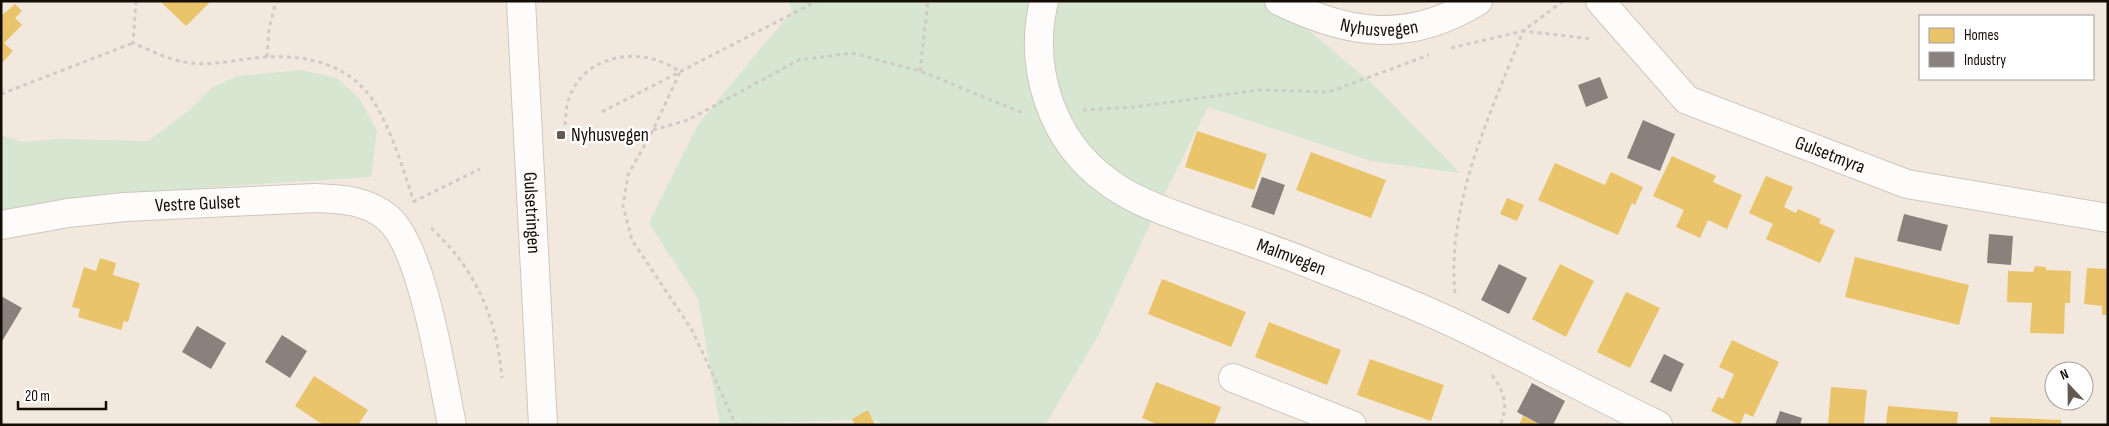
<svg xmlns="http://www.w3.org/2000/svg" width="2109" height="426" viewBox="0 0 2109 426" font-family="'Sofia Sans Condensed',sans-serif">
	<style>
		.green { fill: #d6e6d1 }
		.homes { fill: #e9c46a }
		.industry { fill: #8a817c }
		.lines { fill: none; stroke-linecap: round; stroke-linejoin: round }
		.minor-casing { stroke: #d0c6be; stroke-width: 30 }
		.path { stroke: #cfcbc8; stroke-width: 3; stroke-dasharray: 4 4; stroke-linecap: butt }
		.minor { stroke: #fdfcfa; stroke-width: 28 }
		.poi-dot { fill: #625a52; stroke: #fff; stroke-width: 2 }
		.labels { text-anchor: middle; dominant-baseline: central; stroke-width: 5; stroke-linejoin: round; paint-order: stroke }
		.street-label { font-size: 19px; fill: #140d06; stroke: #fff }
		.poi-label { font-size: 19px; fill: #140d06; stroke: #fff; text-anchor: start }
	</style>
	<rect width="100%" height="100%" fill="#f3e8de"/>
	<g class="green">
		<path d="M789 1H1274L1373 84 1460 173 1371 161 1208 107 1160 203 1099 334 1045 425H885L872 419 720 425 698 299 649 223 699 123 792 11Z"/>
		<path d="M301 70 337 78 360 99 377 131 371 177 227 186 108 197 1 216V135L23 142 59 139 148 141 187 112 213 87 237 76Z"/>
	</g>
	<g class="homes">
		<path d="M163 1H211L186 26 162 3Z"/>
		<path d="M15 4 22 11 15 18 22 25 4 43 13 51 1 64V16Z"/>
		<path d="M1197 131 1267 154 1254 190 1185 167Z"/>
		<path d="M1311 152 1386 180 1371 218 1296 190Z"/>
		<path d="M1672 156 1716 176 1713 182 1742 195 1727 229 1708 220 1700 238 1676 227 1684 210 1653 196Z"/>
		<path d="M1555 163 1605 185 1611 172 1643 187 1635 205 1632 203 1618 235 1538 200Z"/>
		<path d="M1766 176 1793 187 1784 207 1796 213 1798 209 1821 219 1819 223 1835 230 1820 263 1766 239 1773 224 1749 213Z"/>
		<path d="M1507 198 1524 205 1517 221 1500 214Z"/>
		<path d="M1855 257 1969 285 1959 325 1845 297Z"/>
		<path d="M100 258 116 263 113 275 140 283 128 322 124 321 121 330 78 317 80 309 72 307 84 267 96 271Z"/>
		<path d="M1560 264 1594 281 1566 337 1532 319Z"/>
		<path d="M2035 266 2046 267V270L2071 271 2070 303H2065L2064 334 2030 333 2032 303 2007 302 2008 271 2033 272Z"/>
		<path d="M2087 268 2108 269V315H2102V306L2084 304Z"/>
		<path d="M1162 279 1246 312 1231 347 1148 314Z"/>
		<path d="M1626 292 1660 308 1630 368 1597 352Z"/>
		<path d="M1269 322 1341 350 1327 385 1255 357Z"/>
		<path d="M1732 340 1779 362 1753 417 1745 413 1740 425 1711 411 1718 397 1723 399 1734 374 1719 367Z"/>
		<path d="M1370 359 1444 385 1431 421 1357 395Z"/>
		<path d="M314 376 368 410 358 425H323L295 406Z"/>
		<path d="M1156 382 1221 407 1214 425H1159L1142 418Z"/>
		<path d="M1831 387 1867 390 1864 425H1828Z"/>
		<path d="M1888 406 1958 412 1957 425H1886Z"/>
		<path d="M868 410 875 425H855L852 419Z"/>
		<path d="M1523 416 1541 425H1519Z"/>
		<path d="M1990 417 2061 420V425H1990Z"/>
	</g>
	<g class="industry">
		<path d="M1600 77 1608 98 1586 107 1578 85Z"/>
		<path d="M1643 120 1675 134 1660 171 1627 158Z"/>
		<path d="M1262 177 1285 185 1274 215 1251 207Z"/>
		<path d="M1904 214 1948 225 1941 251 1897 241Z"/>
		<path d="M1989 234 2013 236 2011 265 1987 263Z"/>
		<path d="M1499 264 1527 278 1509 314 1481 300Z"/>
		<path d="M1 296 22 308 1 343Z"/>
		<path d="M197 326 226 343 211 369 182 352Z"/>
		<path d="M282 335 307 351 290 378 265 362Z"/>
		<path d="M1664 354 1684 364 1671 392 1650 382Z"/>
		<path d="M1532 383 1565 401 1553 425H1541L1517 412Z"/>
		<path d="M1780 411 1802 418 1800 425H1775Z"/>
	</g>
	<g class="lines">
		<g class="minor-casing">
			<g id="minor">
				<path id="s1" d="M521 1 543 425"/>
				<path id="s2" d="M1044 1C1028 68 1051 140 1107 181 1134 202 1170 213 1202 225 1242 239 1282 252 1320 268 1369 287 1419 306 1466 329 1530 360 1594 394 1658 425"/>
				<path id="s3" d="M1279 1C1349 35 1408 44 1478 1"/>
				<path id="s4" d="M1600 1 1687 100 1907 184 2108 218"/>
				<path id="s5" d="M1 225 68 213 125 207 315 198C341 199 367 200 388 218 423 248 442 377 452 425"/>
				<path d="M1233 378 1352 425"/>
			</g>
		</g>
		<g class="path">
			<path d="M136 1 133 43C152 51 171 61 191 63 217 66 242 58 267 57 307 55 348 64 372 99 392 130 402 167 414 202"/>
			<path d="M1451 48 1523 31 1563 1"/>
			<path d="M267 57 269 29 276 1"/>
			<path d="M920 71 928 1"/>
			<path d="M1 94 133 43"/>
			<path d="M1083 110 1135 107 1259 90 1329 92 1429 55"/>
			<path d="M602 112 817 1"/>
			<path d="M565 125C566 114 566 102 572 91 592 51 647 47 680 72L653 130 628 175 623 206 632 240 692 330 736 425"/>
			<path d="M653 130 688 120 799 60 852 53 920 71 1023 113"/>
			<path d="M413 202 480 169"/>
			<path d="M431 228C475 268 497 318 502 378"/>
			<path d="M1455 293C1446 205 1491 112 1523 31L1593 39"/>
			<path d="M1492 375C1504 392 1509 405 1500 425"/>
		</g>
		<use href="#minor" class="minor"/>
	</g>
	<rect class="poi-dot" x="556" y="130" width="10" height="10" rx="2.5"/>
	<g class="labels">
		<g class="street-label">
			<text stroke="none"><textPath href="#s3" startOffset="105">Nyhusvegen</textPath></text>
			<text stroke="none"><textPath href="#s4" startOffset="285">Gulsetmyra</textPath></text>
			<text stroke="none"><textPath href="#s5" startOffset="198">Vestre Gulset</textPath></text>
			<text stroke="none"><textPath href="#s1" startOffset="212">Gulsetringen</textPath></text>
			<text stroke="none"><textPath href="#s2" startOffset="402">Malmvegen</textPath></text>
		</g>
		<g class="poi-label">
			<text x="571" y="135">Nyhusvegen</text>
		</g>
	</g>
	<rect width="2109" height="426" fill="none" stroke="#140d06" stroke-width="5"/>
	<rect x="1919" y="15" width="175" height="65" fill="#ffffff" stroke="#a19e9b"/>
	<rect x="1929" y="28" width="25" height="15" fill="#e9c46a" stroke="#a19e9b"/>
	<text x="1964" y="40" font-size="15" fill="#140d06">Homes</text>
	<rect x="1929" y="52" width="25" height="15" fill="#8a817c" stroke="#a19e9b"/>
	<text x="1964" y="65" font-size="15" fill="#140d06">Industry</text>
	<g transform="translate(2069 386) rotate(338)"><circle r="24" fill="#ffffff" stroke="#a19e9b"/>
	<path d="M0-4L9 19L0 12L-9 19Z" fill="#625a52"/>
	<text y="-8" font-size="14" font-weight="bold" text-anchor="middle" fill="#140d06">N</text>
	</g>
	<path d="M18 401v8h88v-8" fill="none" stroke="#140d06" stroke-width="2.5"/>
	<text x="25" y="401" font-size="15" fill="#140d06" stroke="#ffffff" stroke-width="4" paint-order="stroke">20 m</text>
</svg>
